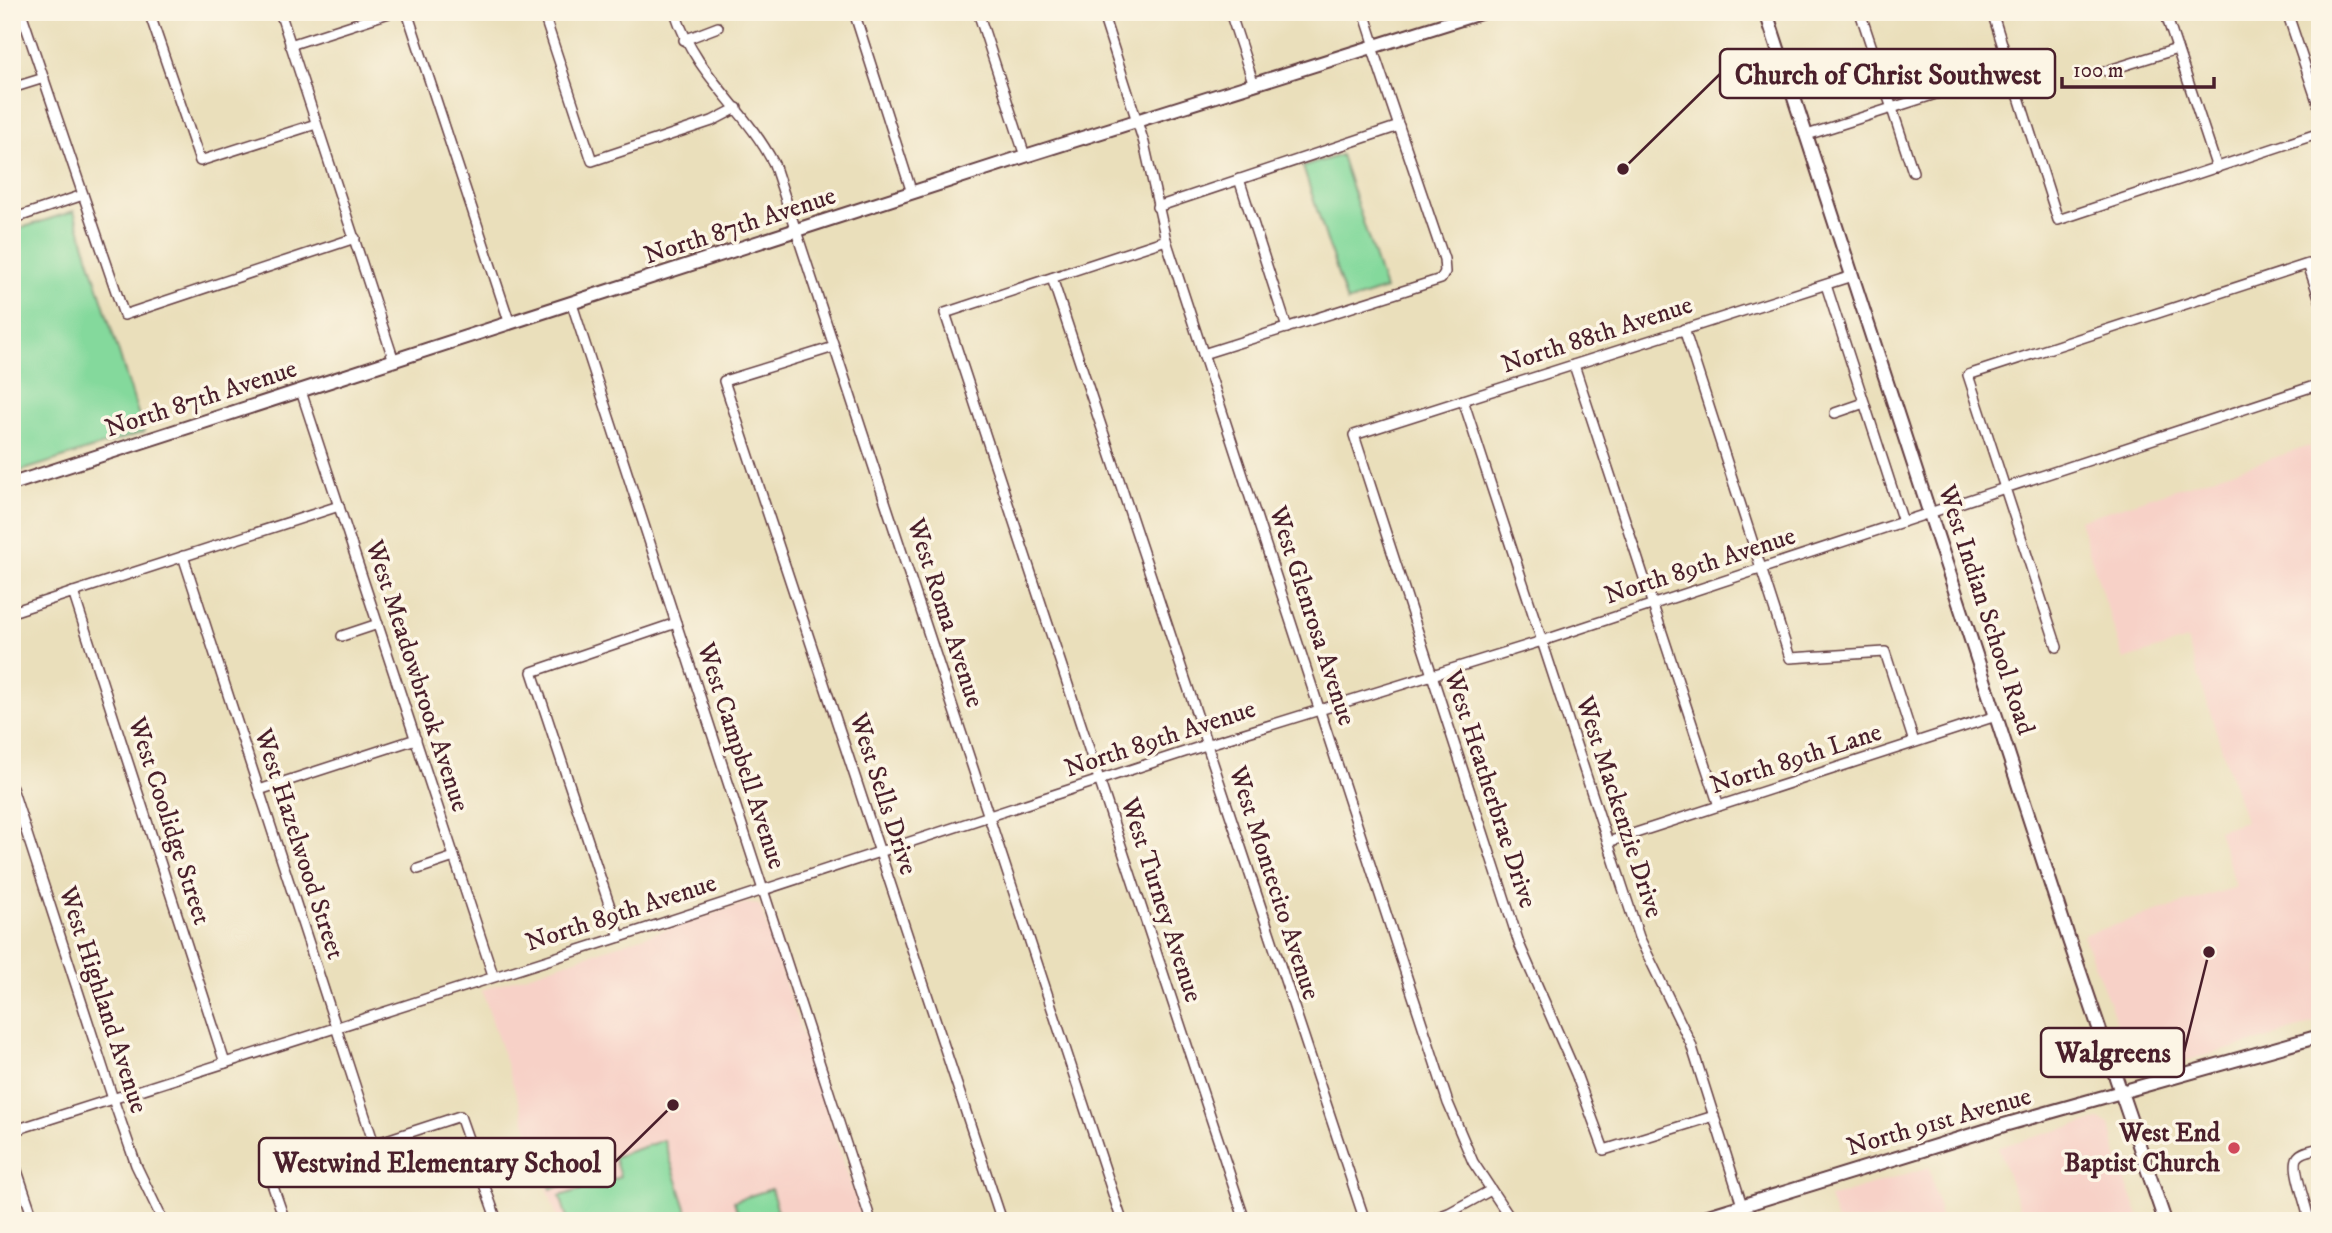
<svg xmlns="http://www.w3.org/2000/svg" width="2332" height="1233" viewBox="0 0 2332 1233" font-family="'IM FELL DW Pica',serif">
	<style>
		.built { fill: #f7d1c7 }
		.green { fill: #84d99c; stroke: #677c64; stroke-width: 2 }
		.lines { fill: none; stroke-linecap: round; stroke-linejoin: round }
		.street-casing { stroke: #623c41; stroke-width: 12 }
		.secondary-casing { stroke: #623c41; stroke-width: 16 }
		.street { stroke: #fff; stroke-width: 9 }
		.secondary { stroke: #fff; stroke-width: 12 }
		.poi-dot { fill: #d1495b; stroke: #fcf5e5; stroke-width: 2.5 }
		.labels { text-anchor: middle; dominant-baseline: central; stroke-width: 7; stroke-linejoin: round; paint-order: stroke }
		.street-label { font-size: 26px; fill: #4a1f2b; stroke: #fcf5e5 }
		.poi-label { font-size: 26px; font-weight: bold; fill: #4a1f2b; stroke: #fcf5e5; text-anchor: end }
		.leader { fill: none; stroke: #4a1f2b; stroke-width: 2.5 }
		.callout-dot { fill: #4a1f2b; stroke: #fcf5e5; stroke-width: 2.5 }
		.callout { fill: #fcf5e5; stroke: #4a1f2b; stroke-width: 2.5 }
		.callout-label { font-size: 28px; text-anchor: middle; font-weight: bold; fill: #4a1f2b }
	</style>
	<rect width="100%" height="100%" fill="#fcf5e5"/>
	<filter id="ink" filterUnits="userSpaceOnUse"><feTurbulence type="fractalNoise" baseFrequency=".0143" numOctaves="2"/><feDisplacementMap in="SourceGraphic" scale="14" xChannelSelector="R" yChannelSelector="G"/><feConvolveMatrix kernelMatrix="1 2 1 2 8 2 1 2 1" color-interpolation-filters="sRGB"/></filter>
	<filter id="wash" filterUnits="userSpaceOnUse"><feTurbulence type="fractalNoise" baseFrequency=".00686" numOctaves="4" result="noise"/><feDisplacementMap in="SourceGraphic" scale="28" xChannelSelector="R" yChannelSelector="G"/><feGaussianBlur stdDeviation="1.57" result="paint"/><feColorMatrix in="noise" values="0 0 0 0 0 0 0 0 0 0 0 0 0 0 0 0 0 1.4 0 .05"/><feComposite in="paint" operator="in"/></filter>
	<g filter="url(#wash)">
		<rect width="100%" height="100%" fill="#eadfbb"/>
		<g class="built">
			<path d="M2310 446 2320 477V1021L2256 1042 2136 1074 2125 1065 2116 1020 2083 935 2236 887 2218 830 2245 821 2187 640 2124 660 2079 520Z"/>
			<path d="M745 903 760 905 863 1221H558L482 990Z"/>
			<path d="M2099 1119 2110 1124 2118 1161 2141 1221H2024L1998 1147Z"/>
			<path d="M1929 1167 1942 1221H1837L1829 1198Z"/>
		</g>
		<g class="green">
			<path d="M1341 155 1385 289 1347 302 1303 167Z"/>
			<path d="M74 211 144 432 12 474V231Z"/>
			<path d="M664 1140 690 1221H568L560 1196 620 1177 614 1157Z"/>
			<path d="M561 1164 568 1184 551 1189 545 1170Z"/>
			<path d="M771 1189 778 1211 740 1221 734 1201Z"/>
		</g>
	</g>
	<g filter="url(#ink)">
		<g class="lines">
			<g class="street-casing">
				<g id="street">
					<path d="M21 12 124 315 355 238"/>
					<path d="M149 12 200 161 316 124"/>
					<path d="M280 12 394 361"/>
					<path d="M407 12 510 324"/>
					<path d="M543 12 592 161 712 121 737 108"/>
					<path d="M675 12C696 77 744 106 774 164L1122 1221"/>
					<path d="M854 12 912 193"/>
					<path d="M978 12 1025 156"/>
					<path d="M1102 12 1144 143 1166 240 1448 1103 1473 1162 1512 1221"/>
					<path d="M1230 12 1254 85"/>
					<path d="M1364 12 1375 46"/>
					<path d="M1860 12 1913 172"/>
					<path d="M1992 12 2058 220 2320 133"/>
					<path d="M2165 12 2217 168"/>
					<path d="M2287 12 2320 110"/>
					<path d="M684 40 718 27"/>
					<path d="M290 45 392 12"/>
					<path d="M2106 71 2177 49"/>
					<path d="M12 88 44 78"/>
					<path d="M1807 135 2011 70"/>
					<path d="M1239 179 1287 328"/>
					<path d="M1157 207 1399 126"/>
					<path d="M12 219 83 195"/>
					<path d="M1166 240 945 313 1245 1221"/>
					<path d="M1052 278 1365 1221"/>
					<path d="M1826 285 1903 522"/>
					<path d="M572 304 871 1221"/>
					<path d="M1684 329 1790 658 1885 652 1914 742"/>
					<path d="M834 347 724 381 1002 1221"/>
					<path d="M1203 354 1441 279 1445 272 1444 259 1372 47"/>
					<path d="M1574 365 1719 806"/>
					<path d="M301 391 493 975"/>
					<path d="M1463 400 1639 937 1691 1044 1747 1221"/>
					<path d="M1835 413 1864 403"/>
					<path d="M183 556 374 1144"/>
					<path d="M73 592 225 1063"/>
					<path d="M12 612 339 506"/>
					<path d="M342 636 378 624"/>
					<path d="M2057 647 1968 375 2308 264 2320 300"/>
					<path d="M12 788 113 1099 136 1165 163 1221"/>
					<path d="M259 790 416 739"/>
					<path d="M1608 842 1996 716"/>
					<path d="M418 869 454 857"/>
					<path d="M620 937 532 672 676 623"/>
					<path d="M1714 1116 1604 1150 1576 1074 1520 946 1354 435 1852 276"/>
					<path d="M12 1131 620 937 1206 745 1542 641 2320 384"/>
					<path d="M12 1156 34 1221"/>
					<path d="M285 1221 270 1178 460 1116 497 1221"/>
					<path d="M1427 1221 1449 1213 1491 1190"/>
					<path d="M2309 1221C2308 1207 2289 1164 2299 1156 2303 1151 2313 1150 2320 1148"/>
				</g>
			</g>
			<g class="secondary-casing">
				<g id="secondary">
					<path d="M1766 12 2070 943 2165 1221"/>
					<path d="M12 484 1025 156 1483 12"/>
					<path d="M1692 1221 2004 1125 2320 1036"/>
				</g>
			</g>
			<use href="#street" class="street"/>
			<use href="#secondary" class="secondary"/>
		</g>
	</g>
	<circle class="poi-dot" cx="2234" cy="1148" r="7"/>
	<g class="labels">
		<g class="street-label">
			<text transform="translate(740 226) rotate(-18)">North 87th Avenue</text>
			<text transform="translate(1597 335) rotate(-18)">North 88th Avenue</text>
			<text transform="translate(201 399) rotate(-18)">North 87th Avenue</text>
			<text transform="translate(1700 566) rotate(-18)">North 89th Avenue</text>
			<text transform="translate(1986 610) rotate(72)">West Indian School Road</text>
			<text transform="translate(945 613) rotate(72)">West Roma Avenue</text>
			<text transform="translate(1312 616) rotate(72)">West Glenrosa Avenue</text>
			<text transform="translate(417 676) rotate(72)">West Meadowbrook Avenue</text>
			<text transform="translate(1160 739) rotate(-18)">North 89th Avenue</text>
			<text transform="translate(741 756) rotate(72)">West Campbell Avenue</text>
			<text transform="translate(1796 759) rotate(-18)">North 89th Lane</text>
			<text transform="translate(1490 789) rotate(72)">West Heatherbrae Drive</text>
			<text transform="translate(883 794) rotate(72)">West Sells Drive</text>
			<text transform="translate(1619 807) rotate(72)">West Mackenzie Drive</text>
			<text transform="translate(169 821) rotate(72)">West Coolidge Street</text>
			<text transform="translate(299 844) rotate(72)">West Hazelwood Street</text>
			<text transform="translate(1274 883) rotate(72)">West Montecito Avenue</text>
			<text transform="translate(1161 900) rotate(72)">West Turney Avenue</text>
			<text transform="translate(621 913) rotate(-18)">North 89th Avenue</text>
			<text transform="translate(103 1000) rotate(72)">West Highland Avenue</text>
			<text transform="translate(1939 1122) rotate(-16)">North 91st Avenue</text>
		</g>
		<g class="poi-label">
			<text x="2220" y="1133">West End<tspan x="2220" dy="30">Baptist Church</tspan></text>
		</g>
	</g>
	<path class="leader" d="M1623 169L1720 74M2209 952L2184 1052M673 1105L615 1162"/>
	<g class="callout-dot">
		<circle cx="1623" cy="169" r="7"/>
		<circle cx="2209" cy="952" r="7"/>
		<circle cx="673" cy="1105" r="7"/>
	</g>
	<g class="callout">
		<rect x="1720" y="49" width="335" height="49" rx="7"/>
		<rect x="2041" y="1028" width="143" height="49" rx="7"/>
		<rect x="259" y="1138" width="356" height="49" rx="7"/>
	</g>
	<g class="callout-label">
		<text x="1888" y="84">Church of Christ Southwest</text>
		<text x="2113" y="1062">Walgreens</text>
		<text x="437" y="1172">Westwind Elementary School</text>
	</g>
	<rect width="2332" height="1233" fill="none" stroke="#fcf5e5" stroke-width="42"/>
	<path d="M2062 77v10h152v-10" fill="none" stroke="#4a1f2b" stroke-width="3.5"/>
	<text x="2073" y="77" font-size="21" fill="#4a1f2b" stroke="#fcf5e5" stroke-width="5" paint-order="stroke">100 m</text>
</svg>
